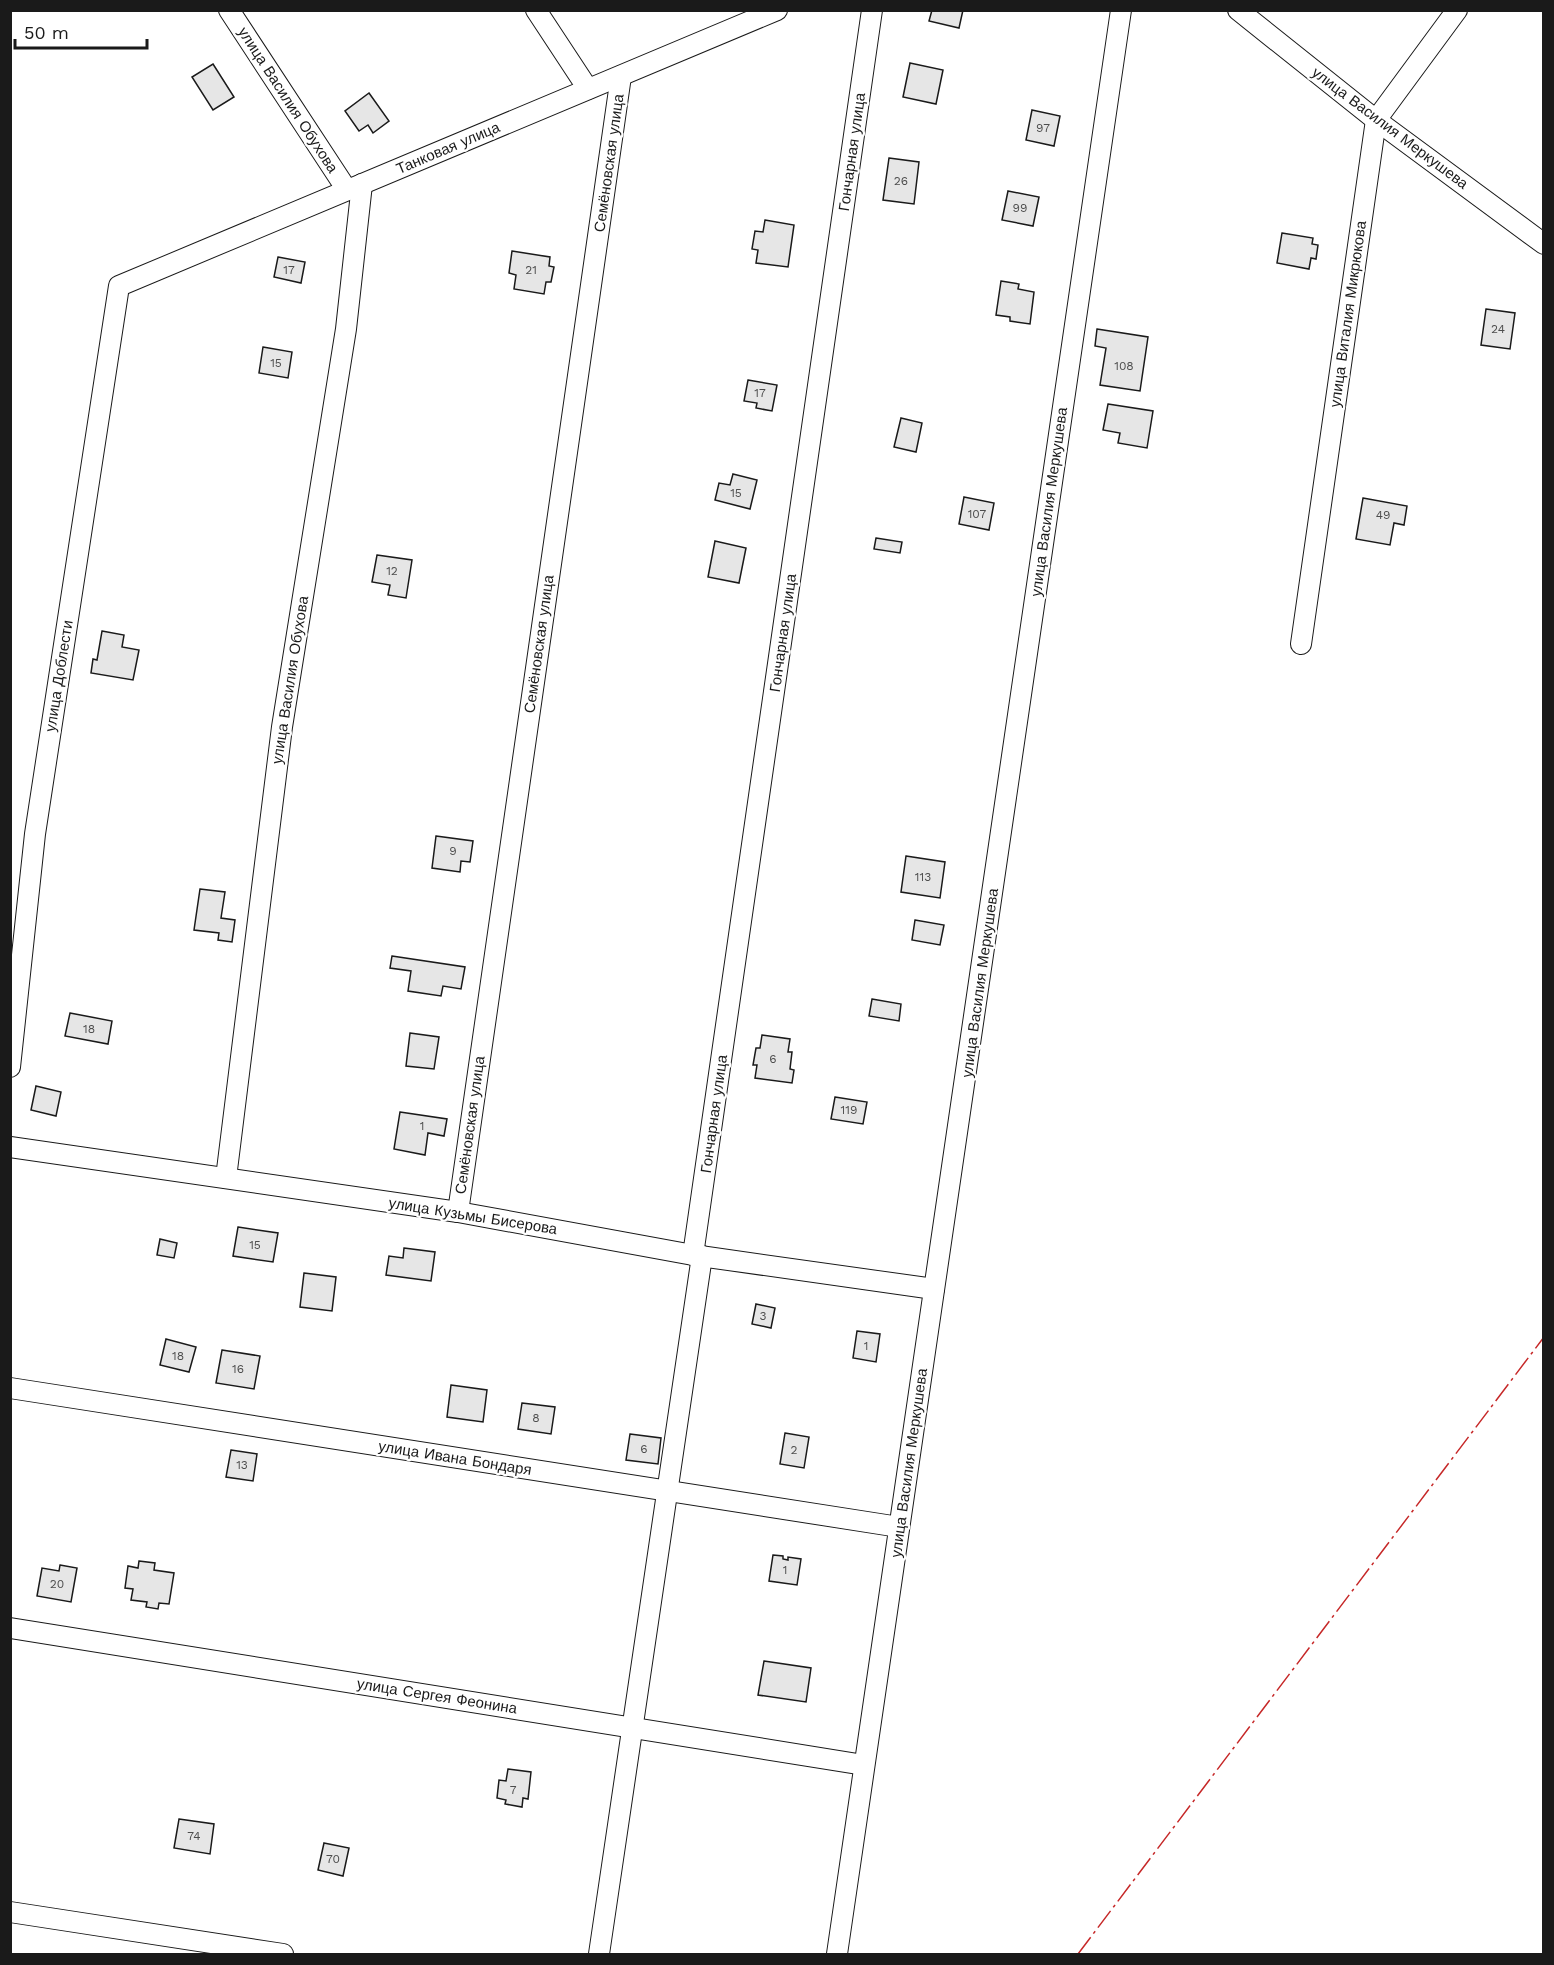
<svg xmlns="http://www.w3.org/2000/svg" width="1554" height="1965" viewBox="0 0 1554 1965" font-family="'Work Sans',sans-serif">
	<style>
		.building { fill: #e6e6e6; stroke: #1a1a1a; stroke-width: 1.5 }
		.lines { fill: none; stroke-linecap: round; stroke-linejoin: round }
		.minor-casing { stroke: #1a1a1a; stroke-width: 22 }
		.minor { stroke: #fff; stroke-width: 20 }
		.power { stroke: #c62828; stroke-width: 1.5; stroke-dasharray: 21 4.5 3 4.5; stroke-linecap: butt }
		.labels { text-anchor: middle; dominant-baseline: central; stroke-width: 4.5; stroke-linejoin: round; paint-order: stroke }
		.number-label { font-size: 12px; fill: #4d4d4d }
		.street-label { font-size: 15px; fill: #1a1a1a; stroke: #fff }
	</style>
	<rect width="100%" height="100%" fill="#fff"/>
	<g class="building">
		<path d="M932 10H963L959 28 929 21Z"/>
		<path d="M910 63 943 70 936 104 903 97Z"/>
		<path d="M213 64 234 97 213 110 192 77Z"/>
		<path d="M369 93 389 121 373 133 368 125 359 131 345 111Z"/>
		<path d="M1032 110 1060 116 1054 146 1026 140Z"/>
		<path d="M889 158 919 162 914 204 883 200Z"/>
		<path d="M1008 191 1039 197 1033 226 1002 220Z"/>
		<path d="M765 220 794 225 788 267 756 263 758 250 752 249 755 231 763 232Z"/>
		<path d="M1282 233 1313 238 1312 244 1318 245 1316 259 1311 258 1309 269 1277 263Z"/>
		<path d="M512 251 550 257 549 266 554 267 551 282H546L544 294 514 289 516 275 509 273Z"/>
		<path d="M278 257 305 262 301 283 274 277Z"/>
		<path d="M1001 281 1019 284 1018 289 1034 292 1030 324 1010 321V317L996 315Z"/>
		<path d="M1486 309 1515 313 1510 349 1481 345Z"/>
		<path d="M1097 329 1148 337 1140 391 1100 385 1106 348 1095 346Z"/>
		<path d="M263 347 292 352 288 378 259 373Z"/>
		<path d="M748 380 777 385 772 411 756 408 757 403 744 401Z"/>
		<path d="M1108 404 1153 411 1147 448 1118 443 1120 433 1103 430Z"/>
		<path d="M901 418 922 423 916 452 894 447Z"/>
		<path d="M733 474 757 480 750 509 715 500 719 483 730 485Z"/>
		<path d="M964 497 994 503 989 530 959 524Z"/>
		<path d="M1363 498 1407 506 1404 525 1394 523 1390 545 1356 539Z"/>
		<path d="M876 538 902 542 900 553 874 549Z"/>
		<path d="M715 541 746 548 739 583 708 577Z"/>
		<path d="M377 555 412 560 406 598 388 595 390 585 372 582Z"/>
		<path d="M102 631 124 635 122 647 139 650 133 680 91 673 93 659 97 660Z"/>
		<path d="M436 836 473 841 470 862 461 861 460 872 432 868Z"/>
		<path d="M906 856 945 862 940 898 901 892Z"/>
		<path d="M200 889 225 892 221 918 235 920 232 942 218 940 219 933 194 930Z"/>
		<path d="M915 920 944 925 940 945 912 940Z"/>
		<path d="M392 956 465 967 461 989 443 986 441 996 408 991 411 971 390 968Z"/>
		<path d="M872 999 901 1004 899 1021 869 1016Z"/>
		<path d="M70 1013 112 1021 108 1044 65 1036Z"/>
		<path d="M410 1033 439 1037 434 1069 406 1066Z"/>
		<path d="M762 1035 790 1039 788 1052H792L790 1069 794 1070 792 1083 755 1078 757 1065H753L756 1048H760Z"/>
		<path d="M36 1086 61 1092 56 1116 31 1110Z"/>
		<path d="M835 1097 867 1102 863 1124 831 1119Z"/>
		<path d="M400 1112 447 1119 444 1136 428 1133 425 1155 394 1149Z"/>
		<path d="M238 1227 278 1233 273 1262 233 1256Z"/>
		<path d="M160 1239 177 1243 174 1258 157 1255Z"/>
		<path d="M404 1248 435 1252 431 1281 386 1275 389 1256 403 1258Z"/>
		<path d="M304 1273 336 1277 332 1311 300 1307Z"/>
		<path d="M756 1304 775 1308 771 1328 752 1324Z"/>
		<path d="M857 1331 880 1334 876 1362 853 1358Z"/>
		<path d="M166 1339 196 1347 189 1372 160 1365Z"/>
		<path d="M222 1350 260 1356 254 1389 216 1383Z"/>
		<path d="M451 1385 487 1390 483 1422 447 1417Z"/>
		<path d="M522 1403 555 1407 551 1434 518 1429Z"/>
		<path d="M785 1433 809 1437 804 1468 780 1464Z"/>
		<path d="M630 1434 661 1438 658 1464 626 1460Z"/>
		<path d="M231 1450 257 1454 253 1481 226 1477Z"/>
		<path d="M773 1555 783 1556V1559L788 1560V1557L801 1559 797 1585 769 1581Z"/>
		<path d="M139 1561 155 1563 154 1570 174 1573 169 1604 159 1603 158 1609 146 1607 147 1602 131 1600 133 1589 125 1588 128 1566 138 1568Z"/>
		<path d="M60 1565 77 1568 71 1602 37 1596 42 1568 59 1571Z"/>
		<path d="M764 1661 811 1668 806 1702 758 1695Z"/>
		<path d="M508 1769 531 1772 528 1799 523 1798 522 1807 505 1804 506 1800 497 1798 499 1780 506 1781Z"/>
		<path d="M179 1819 214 1824 210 1854 174 1848Z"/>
		<path d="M324 1843 349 1848 343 1876 318 1870Z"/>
	</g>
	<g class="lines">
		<g class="minor-casing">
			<g id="minor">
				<path d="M229 10 347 190"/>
				<path d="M536 10 588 89"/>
				<path d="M1238 10 1376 120 1544 244"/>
				<path d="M1301 644 1376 120 1457 10"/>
				<path d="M10 1067 35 834 119 286 777 10"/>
				<path d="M10 1147 458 1212 693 1255 934 1289"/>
				<path d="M226 1178 282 727 346 329 362 184"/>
				<path d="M458 1212 621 76"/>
				<path d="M693 1255 872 10"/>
				<path d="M10 1388 899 1527"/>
				<path d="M10 1628 864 1765"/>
				<path d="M10 1912 283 1954"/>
				<path d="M599 1954 702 1256"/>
				<path d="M837 1954 1121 10"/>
			</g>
		</g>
		<use href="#minor" class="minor"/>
		<path class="power" d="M1078 1954 1544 1337"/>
	</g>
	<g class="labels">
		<g class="number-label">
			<text x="1043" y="128">97</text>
			<text x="901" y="181">26</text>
			<text x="1020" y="208">99</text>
			<text x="289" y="270">17</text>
			<text x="531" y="270">21</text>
			<text x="1498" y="329">24</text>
			<text x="276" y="363">15</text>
			<text x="1124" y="366">108</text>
			<text x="760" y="393">17</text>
			<text x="736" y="493">15</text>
			<text x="977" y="514">107</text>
			<text x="1383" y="515">49</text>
			<text x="392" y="571">12</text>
			<text x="453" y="851">9</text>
			<text x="923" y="877">113</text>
			<text x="89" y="1029">18</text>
			<text x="773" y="1059">6</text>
			<text x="849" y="1110">119</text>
			<text x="422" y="1126">1</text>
			<text x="255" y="1245">15</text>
			<text x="763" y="1316">3</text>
			<text x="866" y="1346">1</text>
			<text x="178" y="1356">18</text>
			<text x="238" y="1369">16</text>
			<text x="536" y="1418">8</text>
			<text x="644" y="1449">6</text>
			<text x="794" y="1450">2</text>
			<text x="242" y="1465">13</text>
			<text x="785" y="1570">1</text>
			<text x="57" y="1584">20</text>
			<text x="513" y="1790">7</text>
			<text x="194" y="1836">74</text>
			<text x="333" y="1859">70</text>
		</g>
		<g class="street-label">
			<text transform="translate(288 100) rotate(57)">улица Василия Обухова</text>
			<text transform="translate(1390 128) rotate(37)">улица Василия Меркушева</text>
			<text transform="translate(448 148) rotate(-23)">Танковая улица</text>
			<text transform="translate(852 152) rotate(-82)">Гончарная улица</text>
			<text transform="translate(609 163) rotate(-82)">Семёновская улица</text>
			<text transform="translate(1348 314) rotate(-82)">улица Виталия Микрюкова</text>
			<text transform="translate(1049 502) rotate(-82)">улица Василия Меркушева</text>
			<text transform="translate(783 633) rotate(-82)">Гончарная улица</text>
			<text transform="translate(539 644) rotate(-82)">Семёновская улица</text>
			<text transform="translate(59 676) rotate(-81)">улица Доблести</text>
			<text transform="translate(290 680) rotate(-81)">улица Василия Обухова</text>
			<text transform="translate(980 983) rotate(-82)">улица Василия Меркушева</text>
			<text transform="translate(714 1114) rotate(-82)">Гончарная улица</text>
			<text transform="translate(470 1125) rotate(-82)">Семёновская улица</text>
			<text transform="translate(473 1216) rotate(9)">улица Кузьмы Бисерова</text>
			<text transform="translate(455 1458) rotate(9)">улица Ивана Бондаря</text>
			<text transform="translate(909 1463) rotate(-82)">улица Василия Меркушева</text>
			<text transform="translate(437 1696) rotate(9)">улица Сергея Феонина</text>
		</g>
	</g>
	<rect width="1554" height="1965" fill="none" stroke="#1a1a1a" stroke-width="24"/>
	<path d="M15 39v9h132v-9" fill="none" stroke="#1a1a1a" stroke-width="3"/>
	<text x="24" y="39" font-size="18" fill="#1a1a1a" stroke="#ffffff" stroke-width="4.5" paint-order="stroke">50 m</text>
</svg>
